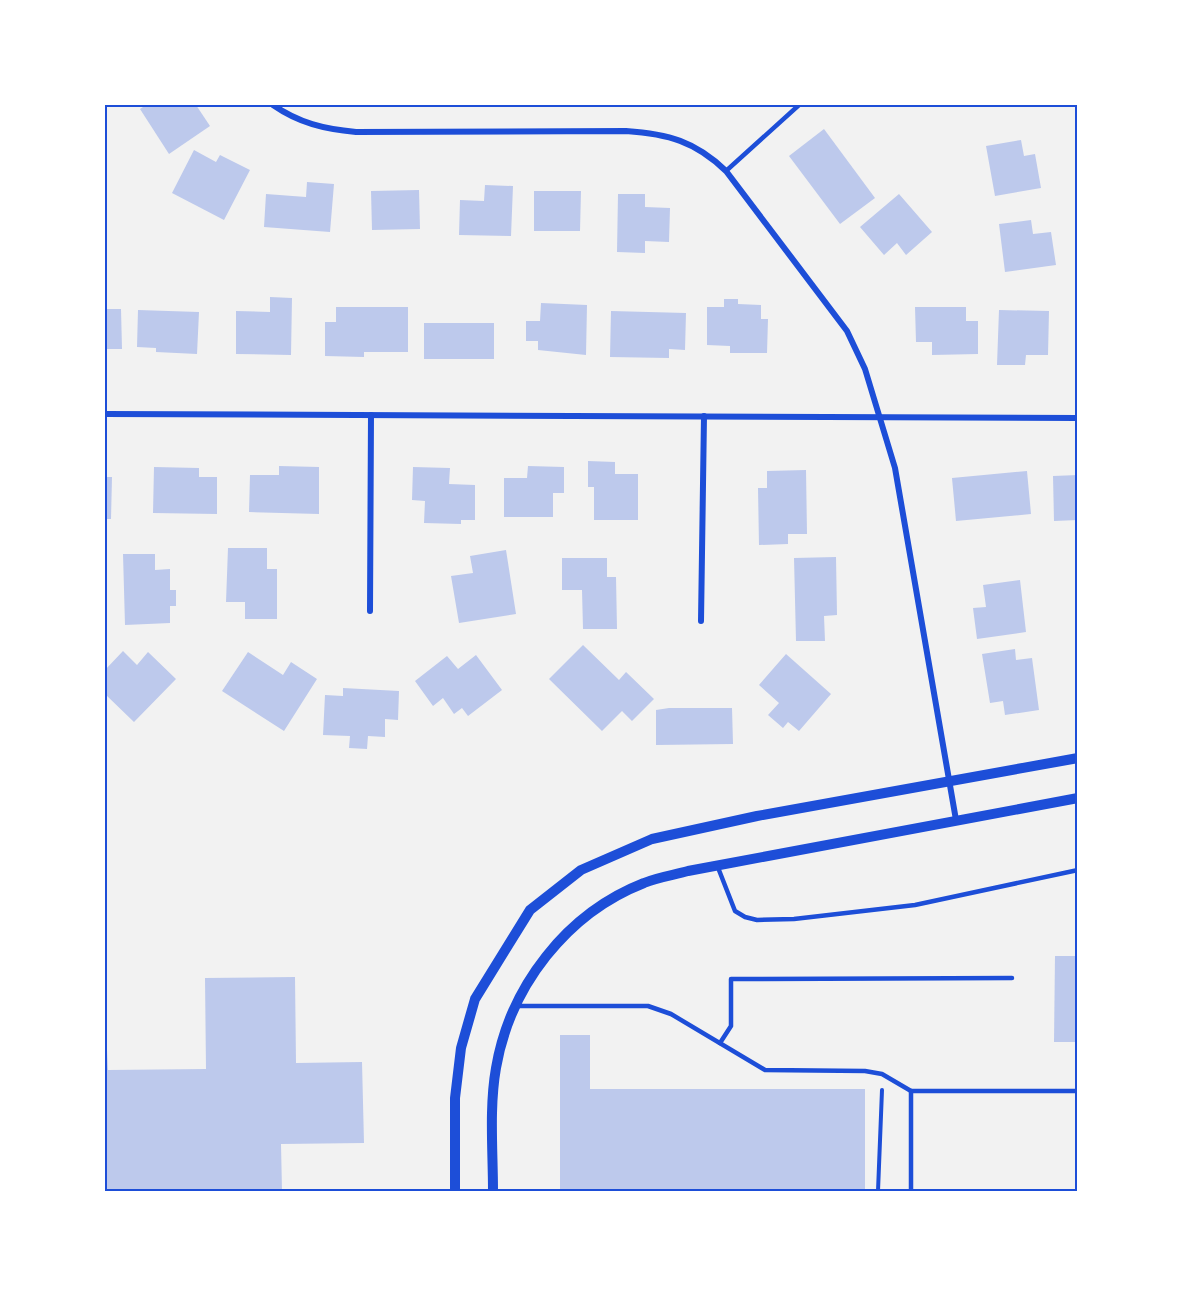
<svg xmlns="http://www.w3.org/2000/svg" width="1183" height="1296" viewBox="0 0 1183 1296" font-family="'Fira Sans Condensed',sans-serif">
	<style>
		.building { fill: #bdc9ec }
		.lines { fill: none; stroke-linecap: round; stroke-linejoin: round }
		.path { stroke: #1d4ed8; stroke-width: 4 }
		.service { stroke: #1d4ed8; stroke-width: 4.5 }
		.minor { stroke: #1d4ed8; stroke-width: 6 }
		.tertiary { stroke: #1d4ed8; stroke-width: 10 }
		.neatline { fill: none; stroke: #1d4ed8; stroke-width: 2 }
	</style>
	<rect width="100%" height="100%" fill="#f2f2f2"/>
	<g class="building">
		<path d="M146 105H196L210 126 169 154 140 109Z"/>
		<path d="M824 129 875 198 840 224 789 156Z"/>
		<path d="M1021 140 1024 156 1035 154 1041 188 995 196 986 146Z"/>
		<path d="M194 150 216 162 220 155 250 170 224 220 172 193Z"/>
		<path d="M307 182 334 184 330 232 264 227 266 194 306 197Z"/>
		<path d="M485 185 513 186 511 236 459 235 460 200 484 201Z"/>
		<path d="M419 190 420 229 372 230 371 191Z"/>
		<path d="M534 191H581L580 231H534Z"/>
		<path d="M618 194H645V207L670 208 669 242 645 241V253L617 252Z"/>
		<path d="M899 194 932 232 906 255 897 243 884 255 860 227Z"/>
		<path d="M1031 220 1033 234 1051 232 1056 265 1005 272 999 224Z"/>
		<path d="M270 297 292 298 291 355 236 354V311L270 312Z"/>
		<path d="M724 299H738V304L761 305V319H768L767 353H730V346L707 345V307H724Z"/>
		<path d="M541 303 587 305 586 355 538 350V341H526V321H540Z"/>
		<path d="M336 307H408V352H364V357L325 356V322H336Z"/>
		<path d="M915 307H966V321H978V354L932 355V342H916Z"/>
		<path d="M105 309H121L122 349H105Z"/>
		<path d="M138 310 199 312 197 354 156 352V348L137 347Z"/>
		<path d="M999 310 1049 311 1048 355H1026L1025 365H997Z"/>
		<path d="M611 311 686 313 685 350 669 349V358L610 357Z"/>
		<rect x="424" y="323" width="70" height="36"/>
		<path d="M588 461 615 462V474H638V520H594V487H588Z"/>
		<path d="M279 466 319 467V514L249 512 250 475H279Z"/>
		<path d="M528 466 564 467V493H553V517H504V478H527Z"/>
		<path d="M154 467 199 468V477H217V514L153 513Z"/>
		<path d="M413 467 450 468 449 484 475 485V520H461V524L424 523 425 501 412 500Z"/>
		<path d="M806 470 807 534H788V544L759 545 758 488H767V471Z"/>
		<path d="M1027 471 1031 514 956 521 952 478Z"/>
		<path d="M1078 475V520L1054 521 1053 476Z"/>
		<path d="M105 477H112L111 519H105Z"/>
		<path d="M228 548H267V569H277V619H245V602H226Z"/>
		<path d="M506 550 516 614 459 623 451 576 473 573 470 556Z"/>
		<path d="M123 554H155V570L170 569V590H176V606H170V623L125 625Z"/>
		<path d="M836 557 837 615 824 616 825 641H796L794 558Z"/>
		<path d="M562 558H607V577H616L617 629H583L582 590H562Z"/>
		<path d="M1020 580 1026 632 977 639 973 608 986 607 983 585Z"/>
		<path d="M583 645 619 680 626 672 654 699 632 721 622 711 602 731 549 679Z"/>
		<path d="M1015 649 1016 660 1032 658 1039 710 1005 715 1003 701 990 703 982 654Z"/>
		<path d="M123 651 137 665 148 652 176 679 134 722 105 694V670Z"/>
		<path d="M248 652 283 675 291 662 317 679 284 731 222 691Z"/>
		<path d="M786 654 831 694 799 731 788 722 783 728 768 715 779 703 759 685Z"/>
		<path d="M476 655 502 690 468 716 462 708 454 714 443 698 433 706 415 681 447 656 458 669Z"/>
		<path d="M343 688 399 691 398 720 385 719V737L368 736 367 749 349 748 350 736 323 735 325 695 343 696Z"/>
		<path d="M669 708H732L733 744 656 745V710Z"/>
		<path d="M1055 956H1078V1042H1054Z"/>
		<path d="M295 977 296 1063 362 1062 364 1143 281 1144 282 1191H105V1010L108 1070 206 1069 205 978Z"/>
		<path d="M560 1035H590V1089H865V1191H560Z"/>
	</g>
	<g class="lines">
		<path class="path" d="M878 1191 882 1090"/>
		<g class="service">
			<path d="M726 171 799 105"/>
			<path d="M717 865 735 911 745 917 757 920 794 919 915 905 1078 870"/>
			<path d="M516 1006H648L671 1014 765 1070 865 1071 882 1074 911 1091"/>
			<path d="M720 1043 731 1026V979L1012 978"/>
			<path d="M911 1191V1091H1078"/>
		</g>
		<g class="minor">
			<path d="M273 105C299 123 324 129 356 132L626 131C668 134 695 141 726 171L847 331 865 369 895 468 956 820"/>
			<path d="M105 414 1078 418"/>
			<path d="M370 611 371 415"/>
			<path d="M701 621 704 416"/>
		</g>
		<g class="tertiary">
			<path d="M455 1191V1098L461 1048 475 999 530 910 581 870 652 839 757 816 1078 758"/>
			<path d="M493 1191C493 1151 489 1108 496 1068 510 986 567 913 644 883 658 877 674 875 688 871L1078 798"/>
		</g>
	</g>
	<rect width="1183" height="1296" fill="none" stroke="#ffffff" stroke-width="213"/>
	<rect x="106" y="106" width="970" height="1084" class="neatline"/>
</svg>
